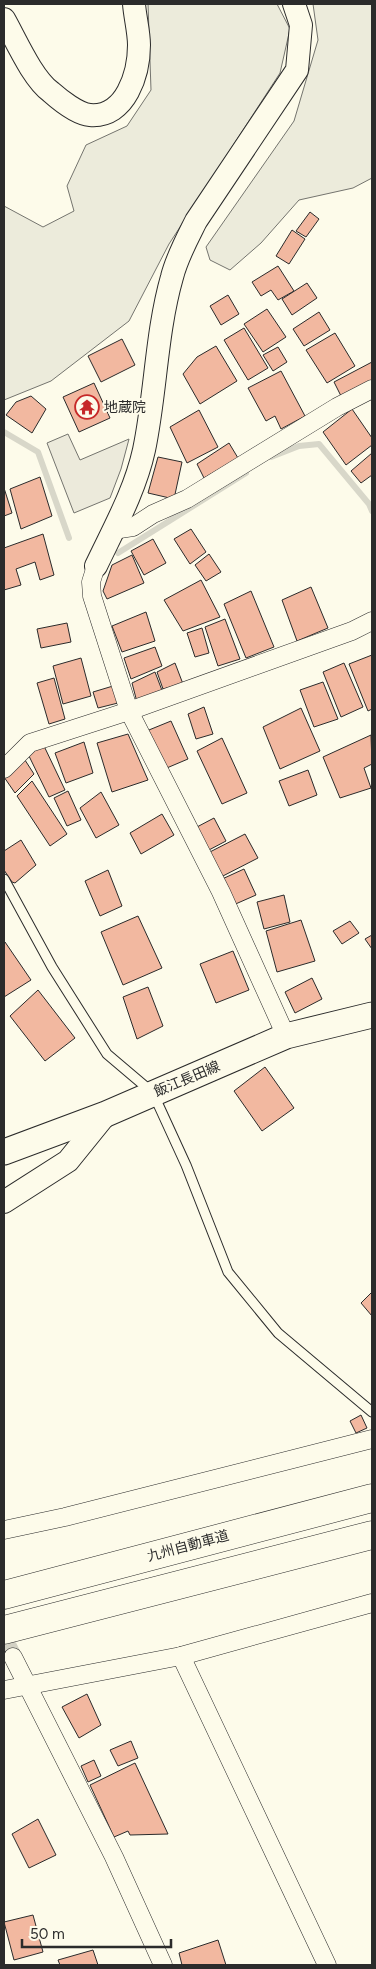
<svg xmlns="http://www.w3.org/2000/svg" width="376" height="1969" viewBox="0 0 376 1969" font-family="Figtree,'Noto Sans JP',sans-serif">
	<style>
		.green { fill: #ecebdb; stroke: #74746e }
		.parking { fill: #eceadb; stroke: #74746e }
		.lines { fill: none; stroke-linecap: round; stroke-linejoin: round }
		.stream { stroke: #d8d7c9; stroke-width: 6 }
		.building { fill: #f2b8a0; stroke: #2b2b2b }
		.minor-tunnel { stroke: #d3d1c4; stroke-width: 18; stroke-dasharray: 18 9; stroke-linecap: butt }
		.service-casing { stroke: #2b2b2b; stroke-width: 11 }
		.minor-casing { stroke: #2b2b2b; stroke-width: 19 }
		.tertiary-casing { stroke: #2b2b2b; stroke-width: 24 }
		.secondary-casing { stroke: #2b2b2b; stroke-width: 27 }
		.motorway-casing { stroke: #2b2b2b; stroke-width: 29 }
		.service { stroke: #fdfbea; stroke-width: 9 }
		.minor { stroke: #fdfbea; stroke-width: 18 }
		.tertiary { stroke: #fdfbea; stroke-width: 22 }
		.secondary { stroke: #fdfbea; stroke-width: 25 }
		.motorway { stroke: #fdfbea; stroke-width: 28 }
		.labels { text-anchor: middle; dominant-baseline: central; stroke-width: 4; stroke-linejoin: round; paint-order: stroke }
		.poi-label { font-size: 14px; fill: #2b2b2b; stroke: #fdfbea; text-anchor: start }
		.street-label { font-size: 14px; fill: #2b2b2b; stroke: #fdfbea }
	</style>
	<rect width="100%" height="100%" fill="#fdfbea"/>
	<g class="green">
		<path d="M148 4H277L290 29 280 73 169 244 129 321 51 381 4 400V206L43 227 74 211 67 186 86 145 127 126 151 90Z"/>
		<path d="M313 4H372V178L353 188 299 200 261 243 230 270 210 260 206 247 294 121 318 40Z"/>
	</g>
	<path class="parking" d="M68 434 80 460 129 439 121 469 110 498 74 513 47 443Z"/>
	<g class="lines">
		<g class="stream">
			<path d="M4 432 38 452 69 538"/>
			<path d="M271 457 299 446 319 444 369 504 372 511"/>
			<path d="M118 553 246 473"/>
		</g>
	</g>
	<g class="building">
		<path d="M310 212 319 219 306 237 296 231Z"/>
		<path d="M292 230 305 239 289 264 276 256Z"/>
		<path d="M278 266 294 291 278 300 271 290 261 296 252 282Z"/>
		<path d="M307 283 317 298 292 315 282 299Z"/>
		<path d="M228 295 239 314 221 325 210 306Z"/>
		<path d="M267 309 286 337 263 352 244 324Z"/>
		<path d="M319 312 330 330 304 346 293 329Z"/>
		<path d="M244 328 268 368 248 380 224 340Z"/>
		<path d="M335 333 355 366 327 383 306 350Z"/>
		<path d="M122 339 135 365 101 382 88 356Z"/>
		<path d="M216 346 237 381 200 404 183 374 197 357Z"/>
		<path d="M278 347 287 362 273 371 263 355Z"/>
		<path d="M372 362V382L342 398 334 382Z"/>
		<path d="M281 371 305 416 281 429 275 416 266 421 248 388Z"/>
		<path d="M94 383 110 418 79 432 63 397Z"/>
		<path d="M31 396 46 409 32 433 6 415 16 402Z"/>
		<path d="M352 409 372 438V445L346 465 323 432Z"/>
		<path d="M199 410 218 447 187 463 170 427Z"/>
		<path d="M229 443 238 458 204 478 197 464Z"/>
		<path d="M372 453V475L361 483 351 471Z"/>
		<path d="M158 457 182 462 174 499 148 493Z"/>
		<path d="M40 477 52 516 21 529 10 489Z"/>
		<path d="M4 488 12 513 4 516Z"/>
		<path d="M191 529 206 552 190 564 174 539Z"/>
		<path d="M43 534 54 575 40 580 35 562 16 569 21 585 4 590V548Z"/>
		<path d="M153 539 166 563 144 575 131 551Z"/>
		<path d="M209 554 221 572 206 581 195 565Z"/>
		<path d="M132 555 144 583 107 599 103 591 112 565Z"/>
		<path d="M201 580 220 617 183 631 164 600Z"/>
		<path d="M311 587 328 628 297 641 282 600Z"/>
		<path d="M251 591 274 647 246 658 224 604Z"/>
		<path d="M146 612 155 641 122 652 112 626Z"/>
		<path d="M225 619 240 659 218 666 205 627Z"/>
		<path d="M67 623 71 642 41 648 37 629Z"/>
		<path d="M202 628 209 653 195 657 187 633Z"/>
		<path d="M155 647 162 666 131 679 124 658Z"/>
		<path d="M372 655V709L368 711 349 664Z"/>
		<path d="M81 658 91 696 63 704 53 666Z"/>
		<path d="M175 663 183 684 163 689 157 672Z"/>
		<path d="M344 663 363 707 341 717 323 672Z"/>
		<path d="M155 672 163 693 137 702 132 683Z"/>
		<path d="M54 678 65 719 49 724 37 683Z"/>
		<path d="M323 682 338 719 314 727 300 690Z"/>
		<path d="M113 686 118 703 98 708 93 692Z"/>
		<path d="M204 707 213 734 196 739 188 714Z"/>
		<path d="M301 708 320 751 280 769 263 727Z"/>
		<path d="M171 721 188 759 162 770 144 732Z"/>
		<path d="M128 734 148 780 112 792 97 743Z"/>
		<path d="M371 735 372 764 364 768 371 788 340 798 323 757Z"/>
		<path d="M222 738 247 793 222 804 197 751Z"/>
		<path d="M84 742 93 773 66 783 55 753Z"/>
		<path d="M44 746 65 790 49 797 28 754Z"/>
		<path d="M23 757 34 774 15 793 4 777Z"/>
		<path d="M308 770 317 795 289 806 279 781Z"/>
		<path d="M32 781 67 834 50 846 17 796Z"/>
		<path d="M68 791 81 820 67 826 54 798Z"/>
		<path d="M101 792 119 825 96 838 80 808Z"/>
		<path d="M162 814 174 835 141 854 130 833Z"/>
		<path d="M214 818 226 841 207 851 195 828Z"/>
		<path d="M245 834 258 858 219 878 206 854Z"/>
		<path d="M21 840 36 865 15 883 12 882 4 870V851Z"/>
		<path d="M244 869 256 895 231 906 220 880Z"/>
		<path d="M108 870 122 906 100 916 85 881Z"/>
		<path d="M284 895 290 922 264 929 257 902Z"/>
		<path d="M138 916 162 968 123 985 101 932Z"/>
		<path d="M301 920 315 961 277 972 266 931Z"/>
		<path d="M350 921 359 933 342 944 333 931Z"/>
		<path d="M372 935V949L365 939Z"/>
		<path d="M5 942 31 980 4 997V943Z"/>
		<path d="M233 951 249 990 216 1003 200 964Z"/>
		<path d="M312 978 322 999 295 1013 285 992Z"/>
		<path d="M148 987 163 1026 137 1039 123 997Z"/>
		<path d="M38 990 75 1038 45 1061 10 1016Z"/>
		<path d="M265 1067 294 1108 262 1131 234 1091Z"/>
		<path d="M372 1292V1316L361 1303Z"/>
		<path d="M361 1415 367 1428 356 1433 350 1421Z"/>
		<path d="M87 1694 101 1725 79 1738 62 1707Z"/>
		<path d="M131 1741 138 1758 118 1766 110 1750Z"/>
		<path d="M94 1760 101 1776 88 1782 81 1766Z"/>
		<path d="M135 1763 168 1834 130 1835 128 1831 114 1837 90 1785Z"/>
		<path d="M38 1819 56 1855 29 1868 12 1834Z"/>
		<path d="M33 1915 43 1952 14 1960 4 1922Z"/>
		<path d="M218 1940 226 1965H182L179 1953Z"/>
		<path d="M93 1950 98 1965H60L58 1960Z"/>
	</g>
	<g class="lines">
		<path class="minor-tunnel" d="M4 1638 13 1657"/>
		<g class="service-casing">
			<path id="service" d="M4 879 52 967 107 1054 153 1093 186 1165 228 1272 278 1333 372 1412"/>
		</g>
		<g class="minor-casing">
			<g id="minor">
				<path d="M113 530 133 527 153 514 187 499 337 407 372 389"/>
				<path d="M96 566 91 582 92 596 129 711 221 892 286 1036"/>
				<path d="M4 769 30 743 129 711 352 631 372 621"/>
				<path d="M4 1530 65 1517 372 1439"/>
				<path d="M181 1656 327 1965"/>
				<path d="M13 1657 114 1857 163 1965"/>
				<path d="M4 1690 181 1656 372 1603"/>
			</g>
		</g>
		<g class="tertiary-casing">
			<g id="tertiary">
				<path d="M4 19C16 40 32 78 51 92 60 100 78 114 90 115 126 118 139 73 139 45 139 32 135 17 134 4"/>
				<path d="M96 566C114 528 135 491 144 450 156 393 156 333 172 277 177 257 187 239 196 221L297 70 301 25 294 4"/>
				<path d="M4 1202 68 1161 106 1114"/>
			</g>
		</g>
		<g class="secondary-casing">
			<path id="secondary" d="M4 1152 106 1114 286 1036 372 1015"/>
		</g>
		<g class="motorway-casing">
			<g id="motorway">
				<path d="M4 1595 372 1498"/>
				<path d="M4 1630 372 1535"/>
			</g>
		</g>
		<use href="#service" class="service"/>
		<use href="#minor" class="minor"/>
		<use href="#tertiary" class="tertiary"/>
		<use href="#secondary" class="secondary"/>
		<use href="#motorway" class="motorway"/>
	</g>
	<defs>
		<g id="temple-ring" transform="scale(1.25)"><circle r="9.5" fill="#fdfbea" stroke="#c62828" stroke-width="1.5"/><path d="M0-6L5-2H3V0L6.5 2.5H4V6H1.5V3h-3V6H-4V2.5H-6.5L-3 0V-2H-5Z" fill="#c62828"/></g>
	</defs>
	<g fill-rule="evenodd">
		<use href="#temple-ring" x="87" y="407"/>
	</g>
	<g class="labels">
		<g class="poi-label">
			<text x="104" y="407">地蔵院</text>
		</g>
		<g class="street-label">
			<text transform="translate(187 1079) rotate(-23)">飯江長田線</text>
			<text transform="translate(188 1546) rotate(-15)">九州自動車道</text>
		</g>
	</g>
	<rect width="376" height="1969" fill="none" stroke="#2b2b2b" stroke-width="10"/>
	<path d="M22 1939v8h149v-8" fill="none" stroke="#2b2b2b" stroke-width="2.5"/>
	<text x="30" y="1939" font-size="15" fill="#2b2b2b" stroke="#fdfbea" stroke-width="4" paint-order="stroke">50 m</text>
</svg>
